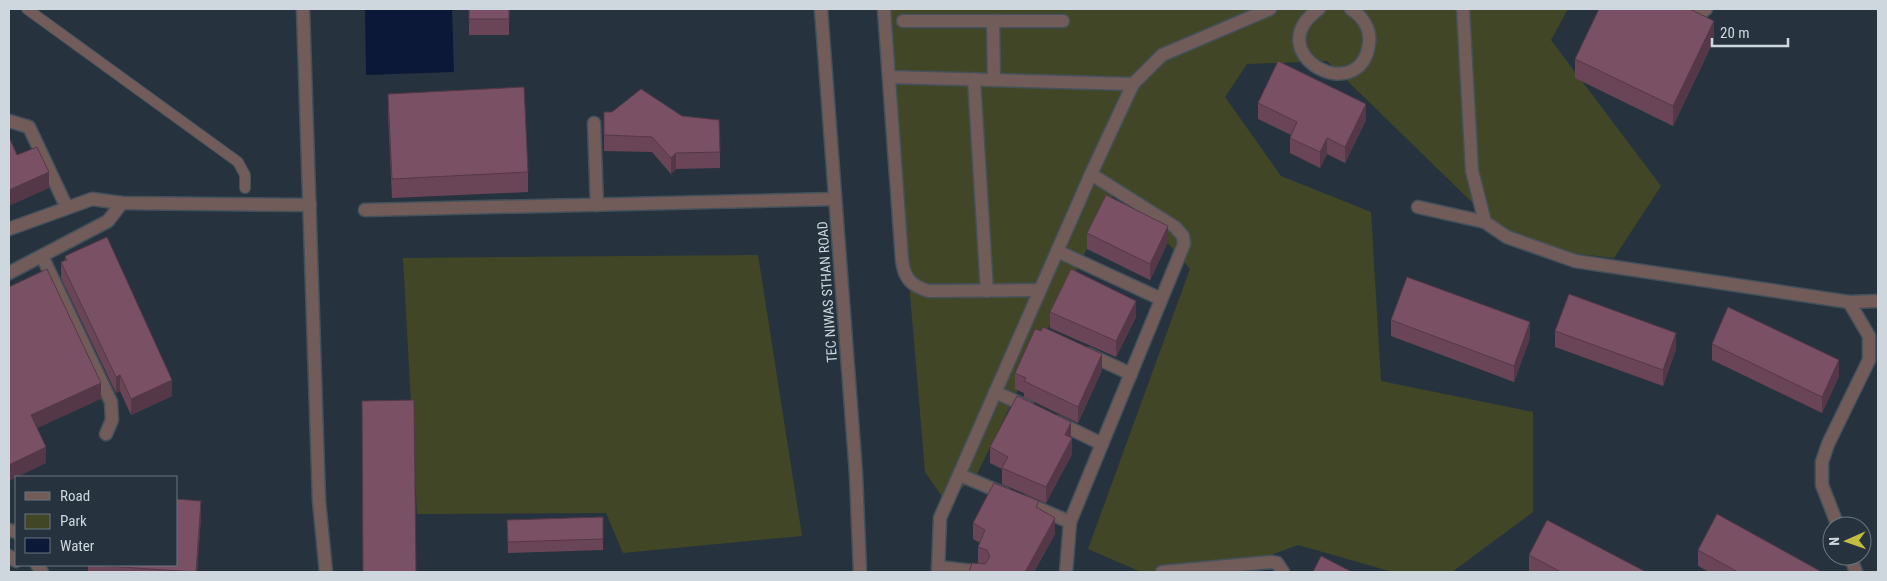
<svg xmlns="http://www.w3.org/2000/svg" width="1887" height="581" viewBox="0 0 1887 581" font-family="'Roboto Condensed',sans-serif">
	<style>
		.green { fill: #414726 }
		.water { fill: #0b1837 }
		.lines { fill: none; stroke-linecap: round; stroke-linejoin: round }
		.lane-casing { stroke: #44515b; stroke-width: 12 }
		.street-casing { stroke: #44515b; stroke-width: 15 }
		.lane { stroke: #715c5a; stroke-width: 10 }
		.street { stroke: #715c5a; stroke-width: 12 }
		.wall { fill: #694557 }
		.shaded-wall { fill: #553847 }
		.building { fill: #7a5065; stroke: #553847 }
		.labels { text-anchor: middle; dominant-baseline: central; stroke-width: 4; stroke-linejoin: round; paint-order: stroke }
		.street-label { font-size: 14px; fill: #ced7de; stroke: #26333e }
	</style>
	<rect width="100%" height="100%" fill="#26333e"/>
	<g class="green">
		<path d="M886 9H1568L1551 40 1661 186 1614 258 1518 247 1327 61 1247 64 1225 97 1281 176 1371 212 1381 381 1533 412V512L1452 572H1393L1298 545 1225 572H1141L1088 549 1190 269 1118 185 975 478 945 501 925 472Z"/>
		<path d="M758 255 802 536 623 553 606 513 417 514 403 258Z"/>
	</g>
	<path class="water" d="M365 9H452L454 72 366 75Z"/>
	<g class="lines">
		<g class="lane-casing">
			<path id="lane" d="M27 9 238 162 245 175V188"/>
		</g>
		<g class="street-casing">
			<g id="street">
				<path d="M303 9 319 501 326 572"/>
				<path d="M821 9 856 474 860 572"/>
				<path d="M884 9 902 260C904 278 911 286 929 291L1040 290"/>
				<path d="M1319 9C1257 53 1360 109 1369 44 1371 29 1363 17 1351 9"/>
				<path d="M1463 9 1472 171 1485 222 1507 237 1575 261 1849 302 1878 301"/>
				<path d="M1661 9C1675 19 1693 21 1706 9"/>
				<path d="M903 21H1063"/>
				<path d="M993 21 994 80"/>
				<path d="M889 77 1133 84"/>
				<path d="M974 79 987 291"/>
				<path d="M9 121 29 127 67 208"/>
				<path d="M594 123 597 205"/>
				<path d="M1418 207 1485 222"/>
				<path d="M365 210 835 199"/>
				<path d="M9 229 92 199 122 203 310 205"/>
				<path d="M1057 251 1161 299"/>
				<path d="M42 256 111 402 112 420 106 434"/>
				<path d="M9 273 108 221 122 203"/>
				<path d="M1088 354 1131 374"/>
				<path d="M995 392 1028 407"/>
				<path d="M1057 422 1102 444"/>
				<path d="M960 475 1005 494"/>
				<path d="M1024 502 1070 522"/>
				<path d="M1838 526 1822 485V462L1828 444 1869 360V336L1849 302"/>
				<path d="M9 530 16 532"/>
				<path d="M9 556 16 561"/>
				<path d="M1850 556 1856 572"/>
				<path d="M37 565 42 572"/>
				<path d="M938 567 982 572"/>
				<path d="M938 572 940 518 1091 174 1133 84 1162 55 1270 9"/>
				<path d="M1066 572 1070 522 1184 244 1183 236 1175 227 1091 174"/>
				<path d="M1162 572 1271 562 1277 563 1283 572"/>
			</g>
		</g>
		<use href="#lane" class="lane"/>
		<use href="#street" class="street"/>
	</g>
	<g class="wall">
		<rect x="469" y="9" width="40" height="26"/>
		<path d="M1714 40 1673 126 1575 78V59Z"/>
		<path d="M388 94 528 172V192L392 198 388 114Z"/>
		<path d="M1258 103 1366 120 1345 163 1327 154 1320 168 1290 153V138L1291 135 1258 119Z"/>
		<path d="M604 112 720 152V168L676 169 671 174 652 152 604 151Z"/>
		<path d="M1087 233 1168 242 1150 280 1087 249Z"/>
		<path d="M65 256 172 396 131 415 120 391 116 393 61 278V262L65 260Z"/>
		<path d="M1050 312 1136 317 1116 357 1050 328Z"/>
		<path d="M1391 320 1530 338 1514 382 1391 336Z"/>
		<path d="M1555 331 1676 349 1663 386 1555 347Z"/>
		<path d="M1712 344 1839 376 1822 413 1712 360Z"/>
		<path d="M1102 370 1078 423 1024 397V393L1015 389V373Z"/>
		<path d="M1071 438 1072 454 1046 503 1002 484V469L990 463V447Z"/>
		<path d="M1039 509 1055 534 1034 572H969L978 563V547L980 543 973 539V523Z"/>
		<path d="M201 517 197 572H88V565Z"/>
		<path d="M507 520 603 539V550L508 553Z"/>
		<path d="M1698 550 1820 572H1709L1698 566Z"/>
		<path d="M1529 555 1646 572H1531L1529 571Z"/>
	</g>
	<g class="shaded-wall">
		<path d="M1714 21V40L1673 126V106Z"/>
		<path d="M1366 104V120L1345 163V147Z"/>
		<path d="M1327 138V154L1320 168V152Z"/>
		<path d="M676 153V169L671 174V158Z"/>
		<path d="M49 172V188L9 206V190Z"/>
		<path d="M1168 226V242L1150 280V264Z"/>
		<path d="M1136 301V317L1116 357V341Z"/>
		<path d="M1530 322V338L1514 382V366Z"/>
		<path d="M1676 333V349L1663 386V370Z"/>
		<path d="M1102 354V370L1078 423V407Z"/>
		<path d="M1839 360V376L1822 413V397Z"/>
		<path d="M120 375V391L116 393V377Z"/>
		<path d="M172 380V396L131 415V399Z"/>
		<path d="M101 383V399L31 431V415Z"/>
		<path d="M1071 422V438L1065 435Z"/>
		<path d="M1072 438V454L1046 503V487Z"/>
		<path d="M46 447V463L9 481V465Z"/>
		<path d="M201 501V517L197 572H196Z"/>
		<path d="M1055 518V534L1034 572H1025Z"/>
	</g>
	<g class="building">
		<rect x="469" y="9" width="40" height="10"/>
		<path d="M1599 9H1690L1714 21 1673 106 1575 59Z"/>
		<path d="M1278 61 1366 104 1345 147 1327 138 1320 152 1290 138 1297 122 1258 103Z"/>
		<path d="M524 87 528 172 392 179 388 94Z"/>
		<path d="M641 89 682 116 719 120 720 152 676 153 671 158 652 137 604 135V112H612Z"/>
		<path d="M9 137 17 155 37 147 49 172 9 190Z"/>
		<path d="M1106 195 1168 226 1150 264 1087 233Z"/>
		<path d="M107 237 172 380 131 399 120 375 116 377 61 262 67 260 65 256Z"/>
		<path d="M47 269 101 383 31 415 46 447 9 465V287Z"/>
		<path d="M1071 269 1136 301 1116 341 1050 312Z"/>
		<path d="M1407 277 1530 322 1514 366 1391 320Z"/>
		<path d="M1569 294 1676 333 1663 370 1555 331Z"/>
		<path d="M1728 307 1839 360 1822 397 1712 344Z"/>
		<path d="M1043 327 1102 354 1078 407 1024 381 1026 378 1015 373 1035 329 1041 331Z"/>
		<path d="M1017 396 1071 422 1065 435 1072 438 1046 487 1002 468 1008 457 990 447Z"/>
		<path d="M414 400 416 572H363L362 401Z"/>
		<path d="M994 483 1039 501 1036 507 1055 518 1025 572H969L972 563 985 564 990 557 987 550 978 547 985 530 973 523Z"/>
		<path d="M176 499 201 501 196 572 91 565H176Z"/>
		<path d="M1717 514 1820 571 1819 572H1738L1698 550Z"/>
		<path d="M603 517V539L508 542 507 520Z"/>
		<path d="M1547 520 1646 572H1561L1529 555Z"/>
		<path d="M1321 556 1352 572H1313Z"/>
	</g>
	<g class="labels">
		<g class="street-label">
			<text transform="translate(827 292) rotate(-94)">TEC NIWAS STHAN ROAD</text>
		</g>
	</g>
	<rect width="1887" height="581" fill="none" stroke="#ced7de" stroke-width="20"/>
	<rect x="15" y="476" width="162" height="90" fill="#26333e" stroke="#69757e"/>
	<rect x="25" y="492" width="25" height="8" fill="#715c5a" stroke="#69757e"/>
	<text x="60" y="501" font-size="15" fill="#ced7de">Road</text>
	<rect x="25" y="514" width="25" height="15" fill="#414726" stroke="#69757e"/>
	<text x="60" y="526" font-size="15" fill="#ced7de">Park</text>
	<rect x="25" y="538" width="25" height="15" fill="#0b1837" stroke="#69757e"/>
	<text x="60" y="551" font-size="15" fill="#ced7de">Water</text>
	<g transform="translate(1847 541) rotate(268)"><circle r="24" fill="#26333e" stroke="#69757e"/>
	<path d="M0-4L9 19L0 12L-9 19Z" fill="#c2bd3f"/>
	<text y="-8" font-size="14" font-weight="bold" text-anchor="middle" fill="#ced7de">N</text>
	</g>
	<path d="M1712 38v8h76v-8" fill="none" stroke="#ced7de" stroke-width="2.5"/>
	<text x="1720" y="38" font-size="15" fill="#ced7de" stroke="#26333e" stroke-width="4" paint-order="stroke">20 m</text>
</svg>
